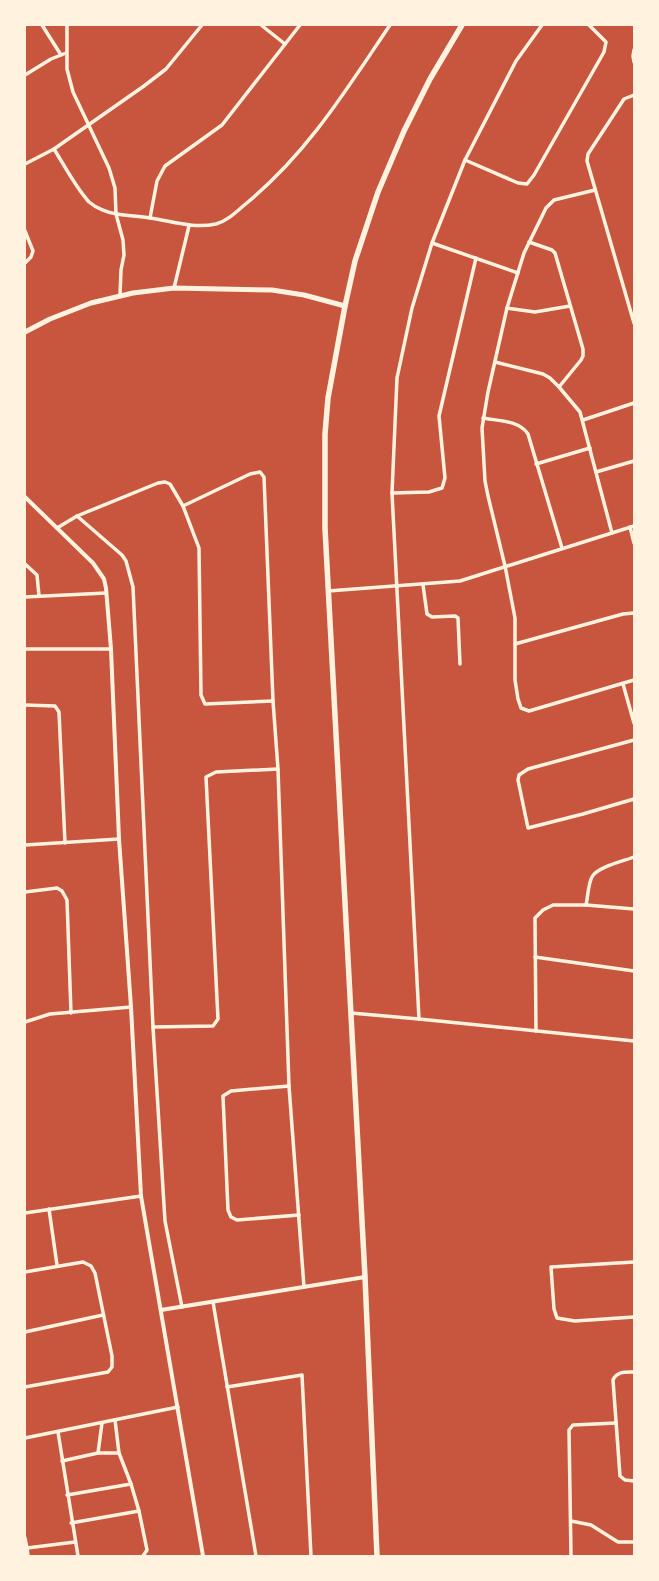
<svg xmlns="http://www.w3.org/2000/svg" width="659" height="1581" viewBox="0 0 659 1581" font-family="'Alegreya Sans',sans-serif">
	<style>
		.lines { fill: none; stroke-linecap: round; stroke-linejoin: round }
		.minor { stroke: #fff3e0; stroke-width: 3.5 }
		.tertiary { stroke: #fff3e0; stroke-width: 4 }
		.primary { stroke: #fff3e0; stroke-width: 5 }
		.trunk { stroke: #fff3e0; stroke-width: 5.5 }
	</style>
	<rect width="100%" height="100%" fill="#c8553d"/>
	<g class="lines">
		<g class="minor">
			<path d="M42 25 61 55"/>
			<path d="M67 25V69L73 92 109 168 115 188 116 214 123 240 124 255 121 270 120 295"/>
			<path d="M202 25 166 69 144 86 54 149C64 165 76 188 89 202 96 208 108 213 117 214 128 216 139 216 150 218 172 221 193 229 216 224 228 221 238 210 248 202 309 151 346 90 390 25"/>
			<path d="M261 25 285 44"/>
			<path d="M634 50 633 56 634 62"/>
			<path d="M25 75 51 59 66 53"/>
			<path d="M634 95 624 99 588 154 587 161 634 323"/>
			<path d="M465 160 518 183 527 184 534 175 604 52 606 42 589 25"/>
			<path d="M25 164 54 149"/>
			<path d="M595 190 554 200 546 208 524 253 507 308 488 392 482 428 485 481 488 496 505 566 515 618V680L518 699 521 708 529 711 634 680"/>
			<path d="M150 218 157 181 165 166 222 125 300 25"/>
			<path d="M25 231 33 251 31 257 25 263"/>
			<path d="M529 242 552 250 555 253 583 349V356L581 360 559 387"/>
			<path d="M432 243 518 273"/>
			<path d="M174 288 189 226"/>
			<path d="M507 308 535 312 570 306"/>
			<path d="M495 362 543 374 550 378 559 387 580 412 612 533"/>
			<path d="M483 418C498 421 519 420 528 434L562 548"/>
			<path d="M583 420 634 403"/>
			<path d="M536 464 590 448"/>
			<path d="M596 472 634 461"/>
			<path d="M392 493 429 492 442 488 445 478 439 416 476 258"/>
			<path d="M183 506 250 474 260 472 264 477 273 701 278 769 289 1086 304 1287"/>
			<path d="M77 516 122 555 126 561 133 587 153 1027 165 1221 182 1307"/>
			<path d="M630 527 634 543"/>
			<path d="M57 528 77 516 158 483 165 482 170 484 183 506 199 548 201 695 205 704 273 701"/>
			<path d="M25 564 37 575 39 596"/>
			<path d="M423 585 427 614 432 617 455 616 458 618 460 664"/>
			<path d="M328 591 460 581 634 526"/>
			<path d="M25 597 106 593"/>
			<path d="M515 644 623 614 634 613"/>
			<path d="M25 649H111"/>
			<path d="M623 684 634 723"/>
			<path d="M25 705 55 706 59 712 65 843"/>
			<path d="M634 740 528 769 519 775 518 780 528 828 583 814 634 799"/>
			<path d="M25 845 119 839"/>
			<path d="M25 892 57 888 62 891 67 900 71 1013"/>
			<path d="M586 905C588 897 588 884 592 877 597 867 624 861 634 857"/>
			<path d="M535 957 634 971"/>
			<path d="M351 1013 419 1019 634 1041"/>
			<path d="M419 1019 392 493 397 378 412 308 432 243 465 160 516 61 542 25"/>
			<path d="M25 1022 50 1014 131 1007"/>
			<path d="M153 1027 213 1026 218 1019 206 777 216 772 278 769"/>
			<path d="M536 1031 535 918 543 910 553 905H586L634 909"/>
			<path d="M289 1086 231 1091 223 1096 228 1210 231 1217 237 1220 299 1215"/>
			<path d="M49 1209 57 1265"/>
			<path d="M25 1213 141 1196"/>
			<path d="M634 1262 551 1267 554 1309 557 1318 575 1321 634 1317"/>
			<path d="M25 1272 83 1262 91 1266 95 1273 112 1356V1367L108 1372 25 1387"/>
			<path d="M213 1302 256 1556"/>
			<path d="M25 1332 103 1315"/>
			<path d="M634 1372C626 1372 617 1371 613 1380L620 1476 625 1480 634 1481"/>
			<path d="M227 1387 302 1375 311 1556"/>
			<path d="M115 1420 119 1453 131 1484 139 1511 147 1550 143 1556"/>
			<path d="M58 1432 78 1556"/>
			<path d="M25 1438 178 1407"/>
			<path d="M98 1453 102 1423"/>
			<path d="M62 1461 98 1453H119"/>
			<path d="M67 1495 131 1484"/>
			<path d="M571 1521 591 1525 618 1542H634"/>
			<path d="M71 1523 139 1511"/>
			<path d="M25 1538 27 1548 75 1542"/>
			<path d="M27 1548 28 1556"/>
			<path d="M571 1556 569 1430 573 1425 616 1423"/>
		</g>
		<g class="tertiary">
			<path d="M25 497 93 563 104 579 106 588 111 649 119 839 131 1007 141 1196 203 1556"/>
			<path d="M161 1310 365 1277"/>
		</g>
		<path class="primary" d="M25 332 50 319 91 303 133 293 174 288 272 290 304 295 345 306"/>
		<path class="trunk" d="M377 1556 365 1277 325 528V434L328 398 345 306 355 261 378 192 404 131 430 79 462 25"/>
	</g>
	<rect width="659" height="1581" fill="none" stroke="#fff3e0" stroke-width="52"/>
</svg>
